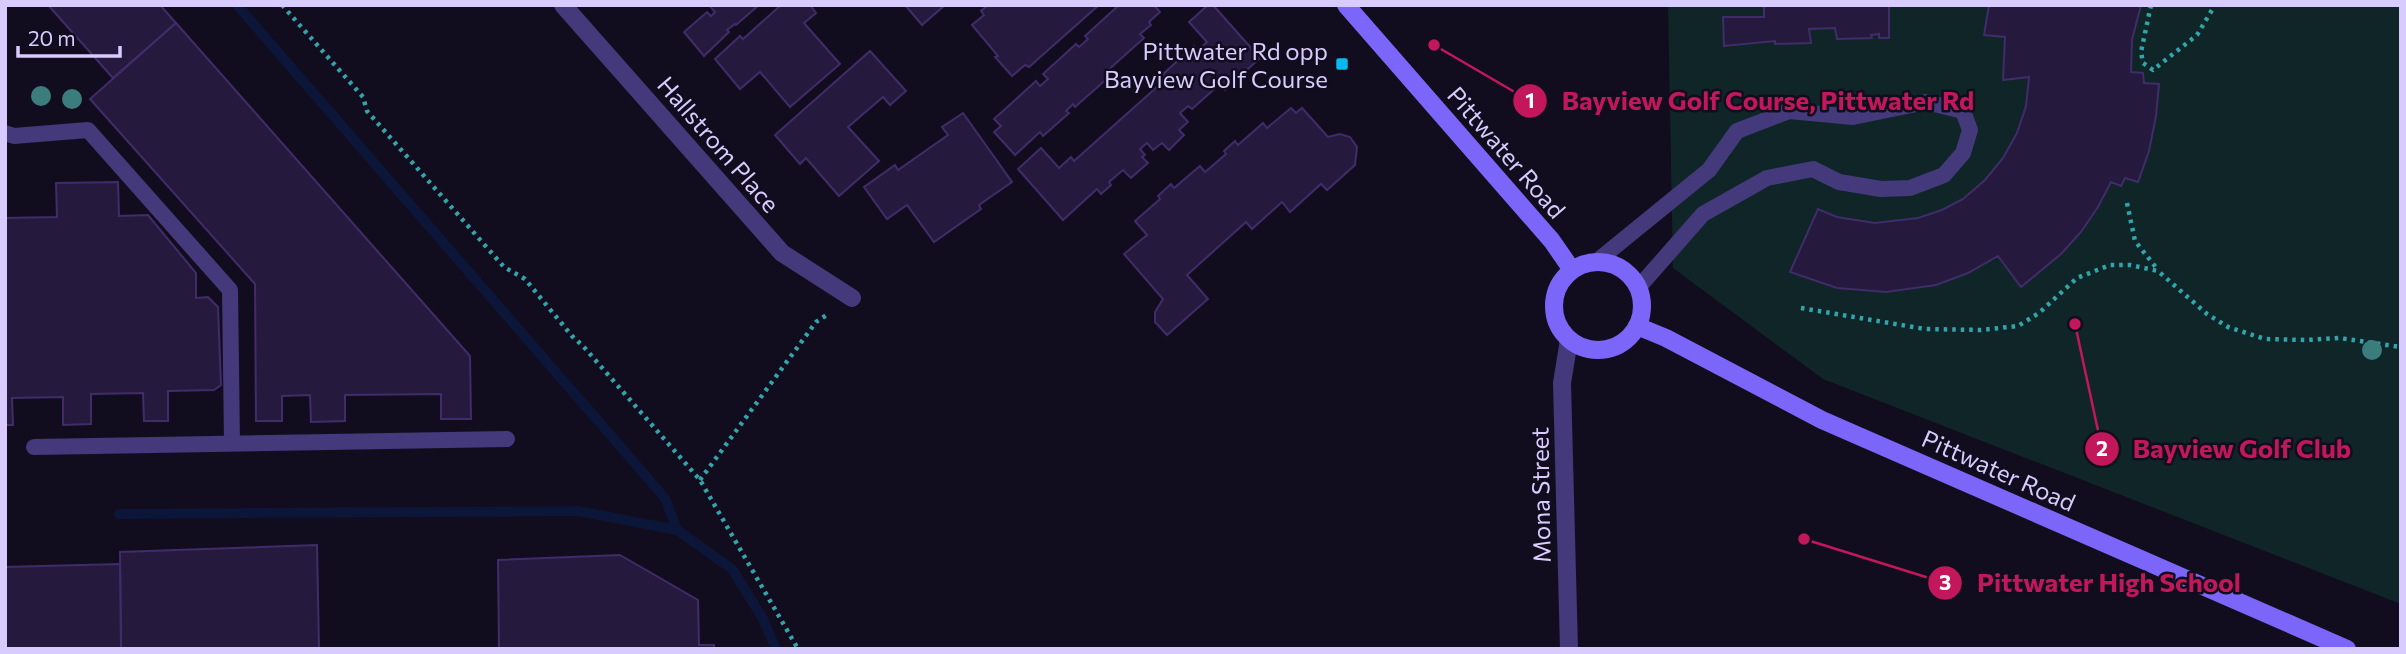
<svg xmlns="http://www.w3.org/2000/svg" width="2406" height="654" viewBox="0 0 2406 654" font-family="Commissioner,sans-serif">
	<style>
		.green { fill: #102527 }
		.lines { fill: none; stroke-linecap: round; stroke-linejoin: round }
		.stream { stroke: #0b1639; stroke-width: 10 }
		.building { fill: #251a3e; stroke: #402c69; stroke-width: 2 }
		.path { stroke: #32a4ab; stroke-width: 4.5; stroke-dasharray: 3.5 5; stroke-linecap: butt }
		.service { stroke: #44397b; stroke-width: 16 }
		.minor { stroke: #44397b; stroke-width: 18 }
		.tertiary { stroke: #44397b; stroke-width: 18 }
		.secondary { stroke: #7c66f9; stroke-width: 18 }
		.tree { fill: #3a7d7c }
		.poi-dot { fill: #09baec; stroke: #120d1e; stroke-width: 2.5 }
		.labels { text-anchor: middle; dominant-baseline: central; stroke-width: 5; stroke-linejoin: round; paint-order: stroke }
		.poi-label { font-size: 24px; fill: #d7ccfd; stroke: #120d1e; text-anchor: end }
		.street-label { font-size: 24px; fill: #d7ccfd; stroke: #120d1e }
		.leader { fill: none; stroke: #c2185b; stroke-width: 2.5 }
		.callout-dot { fill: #c2185b; stroke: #120d1e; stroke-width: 2.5 }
		.mark-label { font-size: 21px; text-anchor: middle; font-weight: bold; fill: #fff }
		.callout-label { font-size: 26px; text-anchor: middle; font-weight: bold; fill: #c2185b; stroke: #120d1e; stroke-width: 5; stroke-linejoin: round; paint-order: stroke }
	</style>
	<rect width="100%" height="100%" fill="#120d1e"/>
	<path class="green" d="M1668 5H2401V604L1823 379 1673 268Z"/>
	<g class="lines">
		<g class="stream">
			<path d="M237 5 665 498 677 530"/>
			<path d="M119 514 578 511 677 530 732 569 762 617 776 649"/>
		</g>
	</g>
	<g class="building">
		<path d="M48 5H160L176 23 113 78Z"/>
		<path d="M709 5H759L736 25 735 24 727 30 729 32 704 56 684 32 707 12 711 16 715 12Z"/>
		<path d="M781 5H810L816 13 804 23 840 64 790 107 760 72 740 89 715 59 740 36 743 39Z"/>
		<path d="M905 5H945L922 25Z"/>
		<path d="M988 5H1099L1029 67 1025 65 1012 76 995 57 998 56 972 25 984 15 981 11Z"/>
		<path d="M1119 5H1154L1160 12 1149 22 1151 25 1140 34 1144 38 1106 72 1110 76 1075 107 1073 104 1066 111 1069 113 1043 136 1040 132 1015 155 994 132 1001 126 994 119 1036 81 1040 86 1048 79 1043 74 1076 44 1079 47 1088 39 1085 36Z"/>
		<path d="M1208 5H1213L1260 58 1225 90 1220 84 1192 109 1188 106 1180 113 1188 122 1179 130 1184 135 1169 150 1162 143 1153 150 1147 143 1140 149 1145 155 1142 157 1148 163 1131 178 1123 170 1109 182 1111 185 1101 194 1097 189 1063 220 1018 169 1041 148 1059 168 1071 157 1074 161 1167 78 1163 74 1194 46 1197 51 1207 42 1189 22Z"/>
		<path d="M1766 5H1889V38H1879V34L1871 35 1872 38 1837 39 1835 28 1809 29 1811 43 1775 44V41L1724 46 1723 17H1764V8Z"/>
		<path d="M1989 5H2141L2132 40 2131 72 2143 73 2144 83 2159 84 2156 116 2149 151 2138 182 2125 178 2121 186 2111 182 2098 207 2081 232 2061 254 2021 287 1998 256 1968 273 1936 285 1886 292 1837 288 1790 272 1818 209 1837 217 1875 223 1918 218 1942 210 1963 199 1985 180 2003 158 2017 133 2026 106 2029 77 2003 80 2005 37 1984 35Z"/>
		<path d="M176 23 470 356 471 419H441V394L345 395V421L311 422 310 395 282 396V421H256L255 284 90 99Z"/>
		<path d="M870 51 906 91 890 105 883 97 848 127 879 161 839 196 806 158 800 164 775 135Z"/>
		<path d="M1291 108 1296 113 1302 108 1328 137 1340 134 1350 137 1357 147 1355 165 1327 190 1321 184 1290 212 1282 202 1252 229 1246 222 1187 275 1208 299 1167 335 1155 322V312L1163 299 1124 254 1147 235 1135 221 1160 199 1158 196 1171 184 1174 188 1200 166 1205 172 1226 154 1224 151 1235 141 1238 145 1263 123 1267 128Z"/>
		<path d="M963 113 1012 182 979 205 981 209 934 242 907 205 887 219 864 187 895 165 898 170 948 135 942 127Z"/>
		<path d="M118 182 119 216 148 215 196 273V298L208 297 218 307 221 385 214 390 168 391V421H144L143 393 91 394V424L63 425V397L12 398 13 425H5V218L57 217 56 183Z"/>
		<path d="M317 545 319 649H121L120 552Z"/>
		<path d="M620 555 698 600 699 645H714V649H499L498 560Z"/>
		<path d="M120 564 121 649H5V567Z"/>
	</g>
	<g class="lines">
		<g class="path">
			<path d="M282 5 363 97 367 111 504 267 525 279 572 336 583 346 700 480 798 649"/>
			<path d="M2151 5 2141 52 2143 63 2153 70 2197 35 2215 5"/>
			<path d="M2127 203 2135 241 2158 270"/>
			<path d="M1801 308 1925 329 1981 330 2018 326 2039 313 2077 278 2110 265H2130L2158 271 2207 314 2228 327 2265 339 2307 340 2339 338 2401 347"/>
			<path d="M700 480 816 322 828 314"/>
		</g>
		<g class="service">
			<path d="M5 133 14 136 88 130 230 290 232 443"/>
			<path d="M1596 262 1709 170 1737 131 1789 111 1853 117 1926 102 1963 111 1970 130 1963 153 1944 175 1910 188 1881 189 1839 182 1813 169 1767 178 1703 214 1638 288"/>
			<path d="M34 447 507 439"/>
		</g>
		<path class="minor" d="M563 5 782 253 852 298"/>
		<path class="tertiary" d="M1569 340 1562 383 1569 649"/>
		<g class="secondary">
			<path d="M1346 5 1552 241 1572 270"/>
			<circle cx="1598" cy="306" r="44"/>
			<path d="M1637 326 1666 338 1822 420 2347 649"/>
		</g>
	</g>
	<g class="tree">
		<circle cx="41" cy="96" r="10"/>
		<circle cx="72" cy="99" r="10"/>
		<circle cx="2372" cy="350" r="10"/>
	</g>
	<rect class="poi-dot" x="1335" y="57" width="14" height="14" rx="3.5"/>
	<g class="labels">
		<g class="poi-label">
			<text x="1328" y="50">Pittwater Rd opp<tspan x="1328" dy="28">Bayview Golf Course</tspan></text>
		</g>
		<g class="street-label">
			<text transform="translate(719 144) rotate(49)">Hallstrom Place</text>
			<text transform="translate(1507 152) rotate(49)">Pittwater Road</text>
			<text transform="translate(1999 470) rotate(24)">Pittwater Road</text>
			<text transform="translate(1540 495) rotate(-91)">Mona Street</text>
		</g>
	</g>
	<path class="leader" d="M1434 45L1530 101M2075 324L2102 449M1804 539L1945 583"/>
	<g class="callout-dot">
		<circle cx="1434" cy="45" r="7"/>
		<circle cx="2075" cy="324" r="7"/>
		<circle cx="1804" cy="539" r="7"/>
		<circle cx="1530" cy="101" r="18"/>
		<circle cx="2102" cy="449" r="18"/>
		<circle cx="1945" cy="583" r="18"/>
	</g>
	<g class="mark-label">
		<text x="1530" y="108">1</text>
		<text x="2102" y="456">2</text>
		<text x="1945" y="590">3</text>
	</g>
	<g class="callout-label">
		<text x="1768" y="110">Bayview Golf Course, Pittwater Rd</text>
		<text x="2242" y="458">Bayview Golf Club</text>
		<text x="2109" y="592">Pittwater High School</text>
	</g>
	<rect width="2406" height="654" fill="none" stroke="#d7ccfd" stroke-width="14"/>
	<path d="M18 46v10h102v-10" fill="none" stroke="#d7ccfd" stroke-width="3.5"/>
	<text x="28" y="46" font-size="21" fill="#d7ccfd" stroke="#120d1e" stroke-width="5" paint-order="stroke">20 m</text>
</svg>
